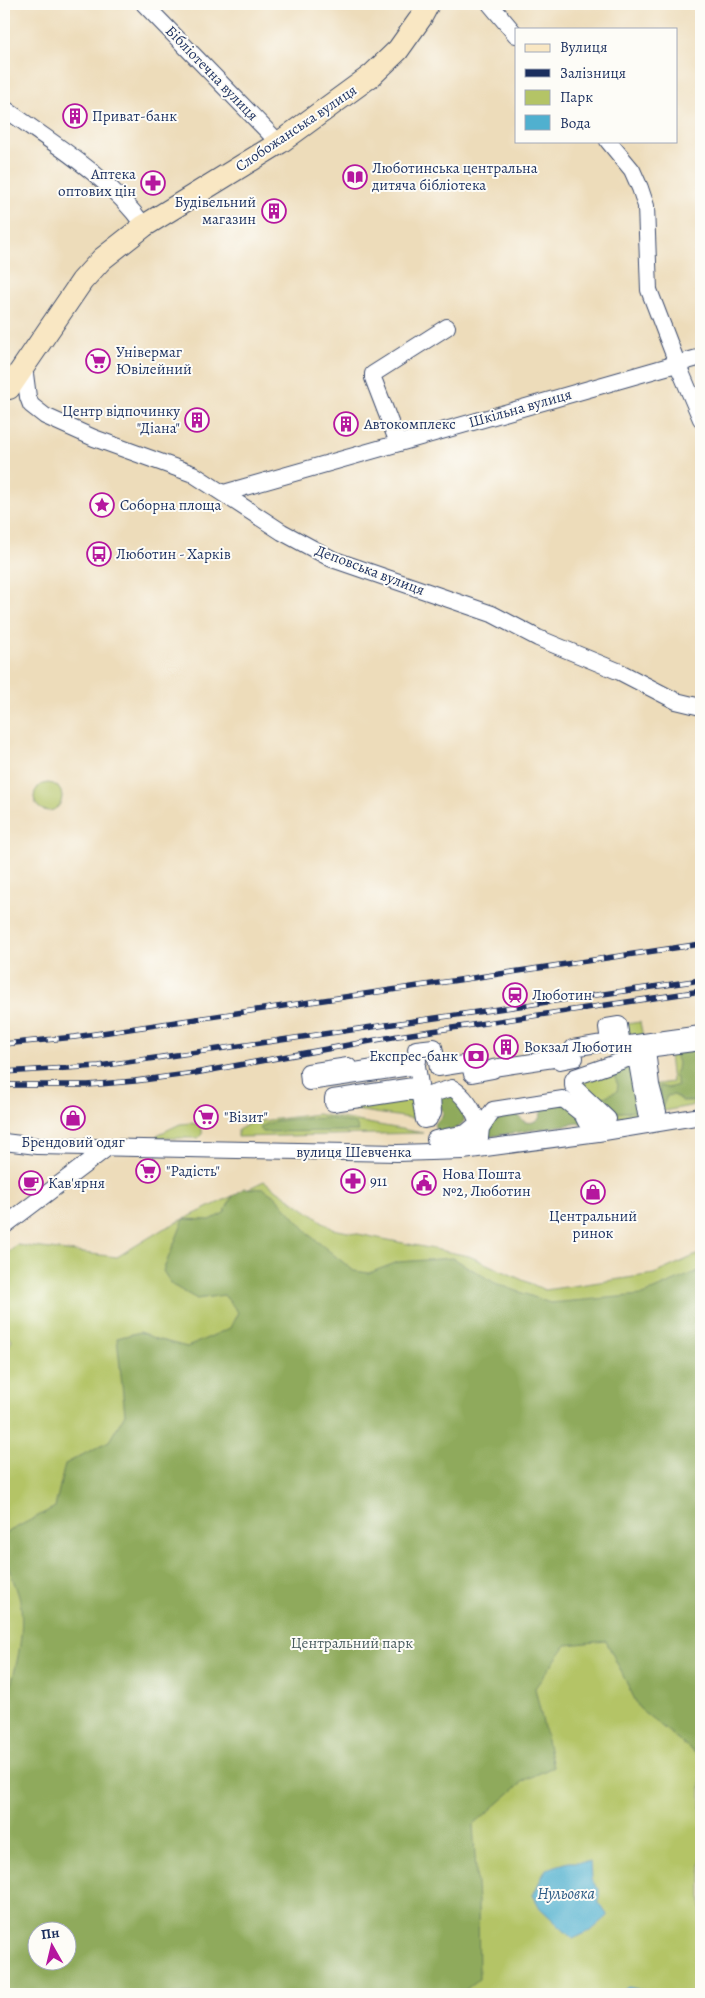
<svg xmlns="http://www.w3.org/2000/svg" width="705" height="1998" viewBox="0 0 705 1998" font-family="Alegreya,serif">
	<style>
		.green { fill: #b4c466; stroke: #687a62; fill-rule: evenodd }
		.forest { fill: #8faa5b; stroke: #556c5c; fill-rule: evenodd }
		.water { fill: #50b0cf; stroke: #367096 }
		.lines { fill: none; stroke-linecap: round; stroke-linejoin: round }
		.street-casing { stroke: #3a496c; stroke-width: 18 }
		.secondary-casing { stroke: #3a496c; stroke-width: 24 }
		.street { stroke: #fff; stroke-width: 16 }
		.secondary { stroke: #f9e7c3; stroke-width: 22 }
		.rail-casing { stroke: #1b2f5e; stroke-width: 5.5 }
		.rail { stroke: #fdfcf7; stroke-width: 4; stroke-dasharray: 11; stroke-linecap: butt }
		.labels { text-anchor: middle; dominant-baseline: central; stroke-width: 4; stroke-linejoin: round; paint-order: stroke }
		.street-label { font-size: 15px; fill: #1b2f5e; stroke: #fdfcf7 }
		.poi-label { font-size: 15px; fill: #1b2f5e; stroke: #fdfcf7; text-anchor: start }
		.park-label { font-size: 15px; fill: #495c60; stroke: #fdfcf7 }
		.water-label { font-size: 16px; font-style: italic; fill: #2e5c86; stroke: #fdfcf7 }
	</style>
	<rect width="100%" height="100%" fill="#fdfcf7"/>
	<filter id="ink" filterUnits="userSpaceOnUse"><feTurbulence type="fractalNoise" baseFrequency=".02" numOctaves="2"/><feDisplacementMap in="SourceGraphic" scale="10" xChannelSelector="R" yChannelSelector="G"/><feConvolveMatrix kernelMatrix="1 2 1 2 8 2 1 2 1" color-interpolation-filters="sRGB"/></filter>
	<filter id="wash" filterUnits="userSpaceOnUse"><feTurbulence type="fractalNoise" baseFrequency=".0096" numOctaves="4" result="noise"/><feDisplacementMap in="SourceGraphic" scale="20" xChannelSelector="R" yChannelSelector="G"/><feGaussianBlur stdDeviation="1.12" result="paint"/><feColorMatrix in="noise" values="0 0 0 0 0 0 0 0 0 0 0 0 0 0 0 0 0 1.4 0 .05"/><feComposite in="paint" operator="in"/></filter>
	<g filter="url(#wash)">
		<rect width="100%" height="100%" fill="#eddcba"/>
		<g class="green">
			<circle cx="48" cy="797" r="14"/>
			<path d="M640 1022 644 1042 622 1045 619 1025Z"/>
			<path d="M701 1042V1104L658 1112 651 1085 672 1082 668 1046Z"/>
			<path d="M630 1058 646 1114 607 1119 575 1077Z"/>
			<path d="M419 1090 424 1120 334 1107Z"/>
			<path d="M318 1114 423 1133 238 1137V1130L252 1122Z"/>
			<path d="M191 1123C198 1124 203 1126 202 1134L198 1138H157V1135L180 1124Z"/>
			<path d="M264 1181 333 1229 469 1256 545 1290 654 1274 701 1253V1994H4V1355L12 1340 4 1334V1256L17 1245 117 1257 163 1229ZM38 1930H68V1960H38Z"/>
		</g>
		<g class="forest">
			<path d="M701 1046V1098L697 1101H682L674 1095 667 1096 662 1108 659 1086 668 1088 678 1085 674 1074 677 1070 678 1063 674 1051Z"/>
			<path d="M628 1067 633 1069 641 1111 607 1113 597 1100 617 1091 618 1085 613 1074Z"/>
			<path d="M443 1095 459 1098 464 1111V1121L458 1128 437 1132 434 1124 441 1118 443 1113 439 1100Z"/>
			<path d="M563 1099 586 1122 480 1138 493 1110 517 1111C519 1122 530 1126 539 1119L543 1107Z"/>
			<path d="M328 1118 356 1124 359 1131 263 1132 260 1128C272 1117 312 1119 328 1118Z"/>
			<path d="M244 1188 264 1189 276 1197 313 1238 354 1271 369 1273 398 1262 453 1258 495 1283 550 1303 642 1295 701 1270V1751L696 1754 639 1708 606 1641 566 1645 535 1688 553 1767 525 1780 473 1825 478 1901 479 1979 460 1994H4V1702C16 1674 24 1638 21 1607 18 1581 0 1564 6 1533L55 1507 65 1464 109 1441 125 1414 117 1338 140 1332 156 1339 187 1347 230 1328 238 1312 224 1295 197 1299 172 1285 163 1271 184 1219 210 1220 224 1213 232 1197ZM68 1930V1960H38V1930Z"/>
		</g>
		<g class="water">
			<path d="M569 1862H590L591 1880 599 1889V1903L608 1916 592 1930 573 1939 540 1908 533 1895 546 1869Z"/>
			<path d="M628 1987 660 1994H661H618Z"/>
		</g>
	</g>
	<g filter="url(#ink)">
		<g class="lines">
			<g class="street-casing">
				<g id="street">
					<path d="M144 4 279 143"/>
					<path d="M490 4 516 35"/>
					<path d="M4 108C52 143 109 176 144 226"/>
					<path d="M608 141 632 170 640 188 646 206 649 290 677 363 701 419"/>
					<path d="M24 366 28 397 31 405 45 416 94 438 193 474 282 532 332 559 492 614 538 638 620 672 676 701 701 707"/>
					<path d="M398 443 373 378V374L447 327"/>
					<path d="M224 493 701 357"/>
					<path d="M701 1034 622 1045 619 1025 607 1027 609 1042 573 1048 575 1058 560 1061V1058L493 1068V1070L472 1074 470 1063 438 1068 434 1047 416 1049 418 1061 349 1072 348 1066 308 1072 309 1082 417 1066 420 1085 333 1098V1103L419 1090 424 1120 429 1119V1116L433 1113 432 1094 452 1088C464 1095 474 1110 478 1123L466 1133 435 1139 436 1143 480 1138 481 1128 493 1110 563 1099 582 1114 586 1122 608 1119 573 1086V1080L575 1077 630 1058 636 1057 646 1114 658 1112 651 1085 647 1049 701 1042"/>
					<path d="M4 1142 37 1146 397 1153 463 1151 598 1133 701 1116"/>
					<path d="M4 1226 107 1148"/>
				</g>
			</g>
			<g class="secondary-casing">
				<path id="secondary" d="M9 388 82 281 102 259 144 226 279 143 372 75 398 50 420 19 428 4"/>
			</g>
			<use href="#street" class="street"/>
			<use href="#secondary" class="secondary"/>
			<g class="rail-casing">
				<g id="rail">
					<path d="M4 1044 75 1037 701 944"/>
					<path d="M4 1072 99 1066 701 980"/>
					<path d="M4 1085H88L135 1081 195 1073 398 1036 701 991"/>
				</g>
			</g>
			<use href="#rail" class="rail"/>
		</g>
	</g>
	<defs>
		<g id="building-ring" transform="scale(1.25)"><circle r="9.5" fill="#fdfcf7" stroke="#b5179e" stroke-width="1.5"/><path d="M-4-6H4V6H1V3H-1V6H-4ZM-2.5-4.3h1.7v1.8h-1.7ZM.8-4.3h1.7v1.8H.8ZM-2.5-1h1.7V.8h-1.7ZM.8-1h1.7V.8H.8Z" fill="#b5179e"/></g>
		<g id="library-ring" transform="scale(1.25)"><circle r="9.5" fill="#fdfcf7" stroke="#b5179e" stroke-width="1.5"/><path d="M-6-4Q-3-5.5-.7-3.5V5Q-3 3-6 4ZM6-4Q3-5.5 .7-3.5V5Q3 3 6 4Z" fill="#b5179e"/></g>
		<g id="pharmacy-ring" transform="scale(1.25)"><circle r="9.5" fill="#fdfcf7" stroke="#b5179e" stroke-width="1.5"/><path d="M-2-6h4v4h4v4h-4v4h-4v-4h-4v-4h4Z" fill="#b5179e"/></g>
		<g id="supermarket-ring" transform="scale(1.25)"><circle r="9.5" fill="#fdfcf7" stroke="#b5179e" stroke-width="1.5"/><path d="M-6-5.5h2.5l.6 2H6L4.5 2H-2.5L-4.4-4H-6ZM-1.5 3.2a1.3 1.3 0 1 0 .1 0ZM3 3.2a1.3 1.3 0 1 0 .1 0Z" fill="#b5179e"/></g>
		<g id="sight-ring" transform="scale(1.25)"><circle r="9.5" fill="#fdfcf7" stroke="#b5179e" stroke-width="1.5"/><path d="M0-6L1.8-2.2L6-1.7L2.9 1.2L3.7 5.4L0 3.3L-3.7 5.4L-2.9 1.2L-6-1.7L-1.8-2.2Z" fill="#b5179e"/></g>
		<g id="bus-ring" transform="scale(1.25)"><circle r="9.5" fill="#fdfcf7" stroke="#b5179e" stroke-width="1.5"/><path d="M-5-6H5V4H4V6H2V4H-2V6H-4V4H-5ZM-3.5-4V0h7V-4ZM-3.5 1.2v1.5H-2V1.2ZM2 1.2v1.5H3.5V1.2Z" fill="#b5179e"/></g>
		<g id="station-ring" transform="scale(1.25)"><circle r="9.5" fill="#fdfcf7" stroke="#b5179e" stroke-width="1.5"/><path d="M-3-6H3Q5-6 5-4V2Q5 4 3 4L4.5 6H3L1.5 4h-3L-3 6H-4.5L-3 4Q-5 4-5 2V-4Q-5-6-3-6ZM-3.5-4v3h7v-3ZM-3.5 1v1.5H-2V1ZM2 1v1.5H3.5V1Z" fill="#b5179e"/></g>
		<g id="bank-ring" transform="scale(1.25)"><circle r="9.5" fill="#fdfcf7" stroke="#b5179e" stroke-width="1.5"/><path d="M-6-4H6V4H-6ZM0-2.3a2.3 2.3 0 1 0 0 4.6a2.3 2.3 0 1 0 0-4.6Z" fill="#b5179e"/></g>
		<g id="shop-ring" transform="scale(1.25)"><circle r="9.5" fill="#fdfcf7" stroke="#b5179e" stroke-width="1.5"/><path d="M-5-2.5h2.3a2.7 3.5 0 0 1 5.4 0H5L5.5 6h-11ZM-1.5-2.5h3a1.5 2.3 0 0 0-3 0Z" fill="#b5179e"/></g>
		<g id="cafe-ring" transform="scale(1.25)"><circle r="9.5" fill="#fdfcf7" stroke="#b5179e" stroke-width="1.5"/><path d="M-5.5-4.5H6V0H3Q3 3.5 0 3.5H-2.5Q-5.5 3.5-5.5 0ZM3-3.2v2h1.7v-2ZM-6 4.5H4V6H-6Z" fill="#b5179e"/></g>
		<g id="civic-ring" transform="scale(1.25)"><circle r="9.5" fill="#fdfcf7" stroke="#b5179e" stroke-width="1.5"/><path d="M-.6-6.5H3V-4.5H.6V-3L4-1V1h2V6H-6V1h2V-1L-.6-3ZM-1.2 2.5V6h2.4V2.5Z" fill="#b5179e"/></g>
	</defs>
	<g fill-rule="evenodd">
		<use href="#building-ring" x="75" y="116"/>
		<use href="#library-ring" x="355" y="177"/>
		<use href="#pharmacy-ring" x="153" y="183"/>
		<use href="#building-ring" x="274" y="211"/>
		<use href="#supermarket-ring" x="98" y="361"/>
		<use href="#building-ring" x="197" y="420"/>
		<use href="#building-ring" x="346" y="424"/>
		<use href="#sight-ring" x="102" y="505"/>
		<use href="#bus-ring" x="99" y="554"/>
		<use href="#station-ring" x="515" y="995"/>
		<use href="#building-ring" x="506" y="1047"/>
		<use href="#bank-ring" x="476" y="1056"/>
		<use href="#supermarket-ring" x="206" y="1117"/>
		<use href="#shop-ring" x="73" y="1118"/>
		<use href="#supermarket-ring" x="148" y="1171"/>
		<use href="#pharmacy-ring" x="353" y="1181"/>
		<use href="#cafe-ring" x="31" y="1183"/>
		<use href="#civic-ring" x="424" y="1183"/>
		<use href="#shop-ring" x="593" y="1192"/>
	</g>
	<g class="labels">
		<g class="street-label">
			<text transform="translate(212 73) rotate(46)">Бібліотечна вулиця</text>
			<text transform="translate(296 128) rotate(-34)">Слобожанська вулиця</text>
			<text transform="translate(520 408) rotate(-16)">Шкільна вулиця</text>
			<text transform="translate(370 570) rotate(21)">Деповська вулиця</text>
			<text x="354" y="1152">вулиця Шевченка</text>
		</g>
		<g class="poi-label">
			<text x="92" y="116">Приват-банк</text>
			<text x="372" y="168">Люботинська центральна<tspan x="372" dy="17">дитяча бібліотека</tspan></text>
			<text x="136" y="174" text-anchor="end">Аптека<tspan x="136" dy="17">оптових цін</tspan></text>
			<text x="256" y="202" text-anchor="end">Будівельний<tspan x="256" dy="17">магазин</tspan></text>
			<text x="116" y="352">Універмаг<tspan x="116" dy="17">Ювілейний</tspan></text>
			<text x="180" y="411" text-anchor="end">Центр відпочинку<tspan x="180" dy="17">"Діана"</tspan></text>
			<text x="364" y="424">Автокомплекс</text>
			<text x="120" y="505">Соборна площа</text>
			<text x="116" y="554">Люботин - Харків</text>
			<text x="532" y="995">Люботин</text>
			<text x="524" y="1047">Вокзал Люботин</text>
			<text x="458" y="1056" text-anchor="end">Експрес-банк</text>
			<text x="224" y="1117">"Візит"</text>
			<text x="73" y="1142" text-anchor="middle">Брендовий одяг</text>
			<text x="166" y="1171">"Радість"</text>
			<text x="442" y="1174">Нова Пошта<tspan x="442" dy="17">№2, Люботин</tspan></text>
			<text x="370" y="1181">911</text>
			<text x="48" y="1183">Кав'ярня</text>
			<text x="593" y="1216" text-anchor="middle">Центральний<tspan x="593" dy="17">ринок</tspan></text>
		</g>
		<g class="park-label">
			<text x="352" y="1643">Центральний парк</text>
		</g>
		<g class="water-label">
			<text x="566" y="1894">Нульовка</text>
		</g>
	</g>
	<rect width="705" height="1998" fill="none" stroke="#fdfcf7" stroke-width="20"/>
	<rect x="515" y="28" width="162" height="115" fill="#fdfcf7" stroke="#a3aaba"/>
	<rect x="525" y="44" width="25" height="8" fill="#f9e7c3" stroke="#a3aaba"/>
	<text x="560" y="52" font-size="15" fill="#1b2f5e">Вулиця</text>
	<rect x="525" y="69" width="25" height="8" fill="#1b2f5e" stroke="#a3aaba"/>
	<text x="560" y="78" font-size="15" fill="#1b2f5e">Залізниця</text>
	<rect x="525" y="90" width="25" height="15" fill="#b4c466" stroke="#a3aaba"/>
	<text x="560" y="102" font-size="15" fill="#1b2f5e">Парк</text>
	<rect x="525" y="115" width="25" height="15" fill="#50b0cf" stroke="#a3aaba"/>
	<text x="560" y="128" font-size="15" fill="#1b2f5e">Вода</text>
	<g transform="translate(52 1946) rotate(352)"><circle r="24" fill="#fdfcf7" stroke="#a3aaba"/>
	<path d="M0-4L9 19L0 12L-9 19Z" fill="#b5179e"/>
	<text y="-8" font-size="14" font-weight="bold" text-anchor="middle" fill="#1b2f5e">Пн</text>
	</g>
</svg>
